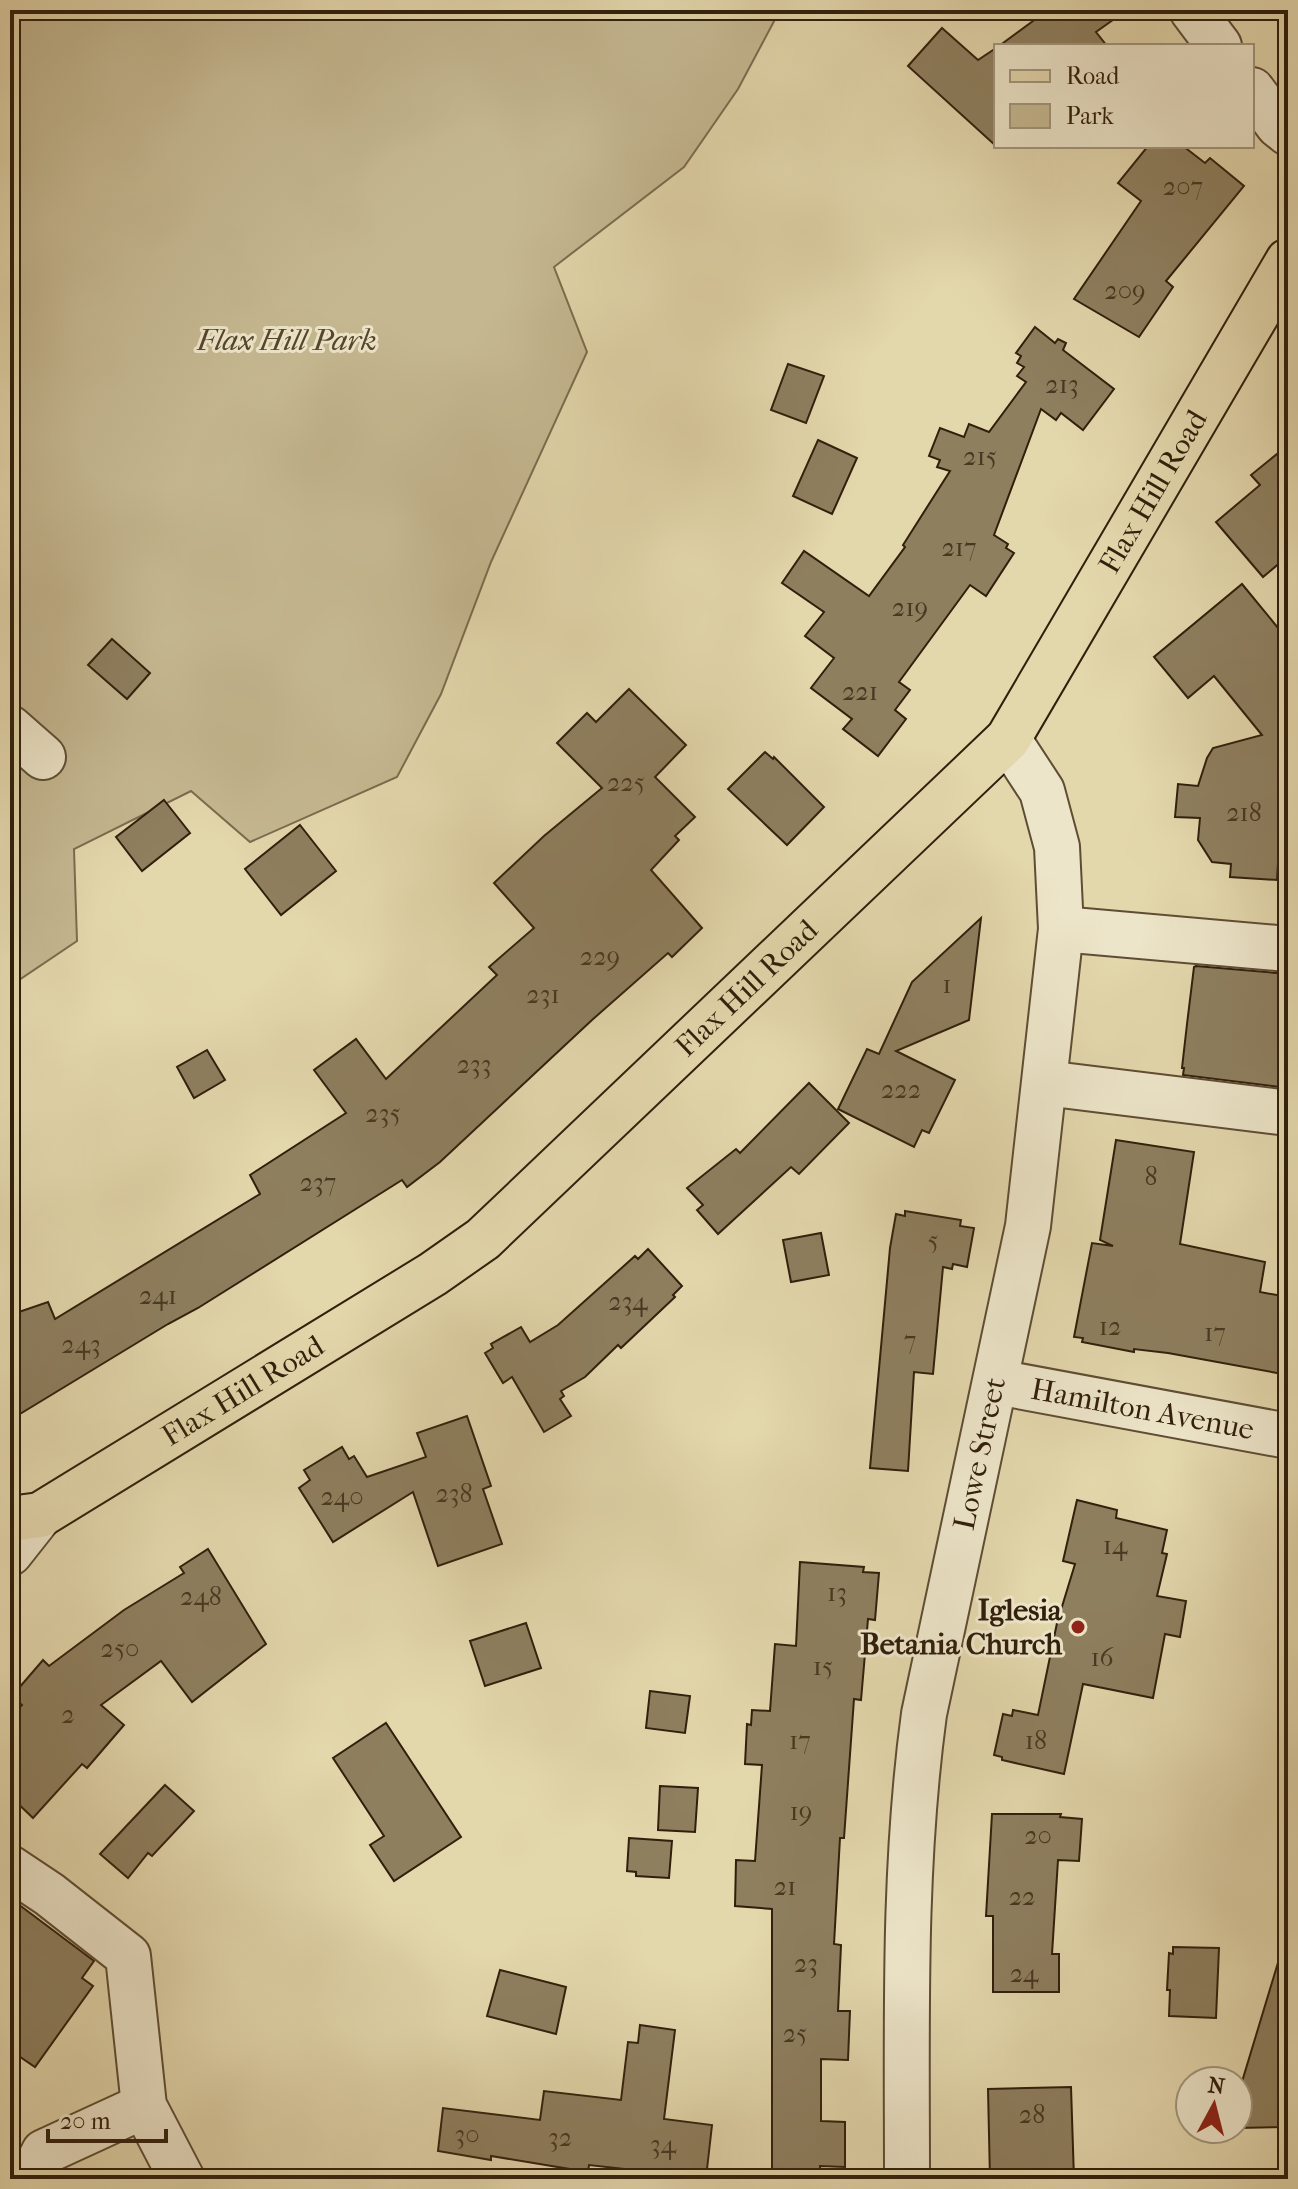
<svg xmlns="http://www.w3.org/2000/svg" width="1298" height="2189" viewBox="0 0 1298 2189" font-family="'IM FELL French Canon',serif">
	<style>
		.green { fill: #c5b891; stroke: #7b6c4e; stroke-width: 2 }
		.building { fill: #8e7f5f; stroke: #311f0c; stroke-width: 2 }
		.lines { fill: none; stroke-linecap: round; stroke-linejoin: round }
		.minor-casing { stroke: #5e4d34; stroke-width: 48 }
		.major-casing { stroke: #311f0c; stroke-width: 48 }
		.minor { stroke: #ede5c9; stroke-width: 44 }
		.major { stroke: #e3d7ac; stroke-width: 44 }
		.poi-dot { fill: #8f2418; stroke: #ede5c9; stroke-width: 3 }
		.labels { text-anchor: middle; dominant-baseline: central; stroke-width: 6; stroke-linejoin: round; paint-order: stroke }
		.number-label { font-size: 26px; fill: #483721 }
		.park-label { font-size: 30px; font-style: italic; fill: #56452d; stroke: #ede5c9 }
		.street-label { font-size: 30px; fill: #311f0c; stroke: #ede5c9 }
		.poi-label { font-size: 30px; font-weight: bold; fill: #311f0c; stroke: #ede5c9; text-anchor: end }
	</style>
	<rect width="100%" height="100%" fill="#e3d7ac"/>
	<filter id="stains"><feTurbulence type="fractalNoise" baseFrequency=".0025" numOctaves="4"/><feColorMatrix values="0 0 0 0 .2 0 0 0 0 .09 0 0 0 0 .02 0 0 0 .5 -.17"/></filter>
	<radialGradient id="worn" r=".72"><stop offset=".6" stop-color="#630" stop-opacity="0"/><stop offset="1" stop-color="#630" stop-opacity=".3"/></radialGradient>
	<path class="green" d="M10 10H780L738 89 684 167 554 267 587 352 491 562 441 694 397 777 250 842 191 791 74 849 77 941 10 986Z"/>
	<g class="building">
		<path d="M1048 10H1127L1096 32 1107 46H999Z"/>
		<path d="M942 28 978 60 996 48V146L908 66Z"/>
		<path d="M1148 146H1183L1205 163 1210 158 1244 186 1166 281 1173 287 1139 337 1074 299 1141 201 1118 183Z"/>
		<path d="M1035 327 1055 343 1058 339 1066 343 1063 350 1114 389 1083 430 1061 413 1056 420 1041 409 994 535 1008 544 1006 548 1014 553 986 596 970 585 899 682 910 690 895 710 906 719 878 756 843 729 852 719 811 688 834 658 805 636 824 612 782 583 804 551 869 596 905 547 903 545 950 471 937 467 940 460 929 456 940 428 964 437 969 424 989 432 1026 382 1017 376 1024 367 1017 363 1021 356 1016 353Z"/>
		<path d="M788 364 824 376 806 423 771 410Z"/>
		<path d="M818 440 857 458 832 514 793 496Z"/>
		<path d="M1288 445V556L1263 577 1216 522 1260 485 1251 475Z"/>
		<path d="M1242 584 1288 640V846H1279L1277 880 1230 877 1231 864 1212 862 1198 840 1200 818 1175 817 1178 784 1198 786 1207 758 1213 748 1262 735 1214 676 1188 698 1154 657Z"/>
		<path d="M112 639 150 673 127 699 88 665Z"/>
		<path d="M629 689 686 745 655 777 695 817 675 836 679 840 651 870 702 928 672 957 668 953 592 1020 440 1162 407 1187 402 1180 198 1308 168 1324 10 1420V1315L48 1302 55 1319 260 1194 250 1175 346 1113 314 1070 356 1039 386 1079 497 975 489 967 534 928 494 883 544 836 602 788 557 743 587 713 596 722Z"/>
		<path d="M765 752 773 759 774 757 824 807 787 845 728 789Z"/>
		<path d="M164 800 190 833 142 871 116 837Z"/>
		<path d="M300 825 336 871 281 915 245 869Z"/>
		<path d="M981 918 969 1020 896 1051 955 1080 929 1133 922 1130 914 1147 838 1109 867 1049 879 1054 912 982Z"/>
		<path d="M1196 966 1288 974V1088L1183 1075 1184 1068H1182L1187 1024 1194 967Z"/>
		<path d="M207 1050 225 1080 194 1098 177 1067Z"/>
		<path d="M809 1083 849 1123 799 1174 791 1167 718 1234 697 1210 703 1205 687 1188 736 1149 740 1153Z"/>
		<path d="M1116 1140 1194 1152 1180 1244 1265 1262 1260 1292 1288 1297V1375L1168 1353 1134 1349V1352L1082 1342 1083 1338 1074 1337 1092 1243 1113 1246 1100 1240Z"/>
		<path d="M905 1211 961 1220 960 1226 974 1228 967 1267 953 1264 952 1269 943 1267 933 1374 914 1372 908 1471 870 1468 890 1248 896 1214 905 1216Z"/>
		<path d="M821 1233 829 1275 791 1282 783 1240Z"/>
		<path d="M648 1249 682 1286 673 1295 675 1297 621 1348 618 1345 585 1377 561 1391 564 1396 560 1399 571 1416 544 1432 512 1377 503 1383 485 1353 493 1348 491 1344 521 1327 530 1342 558 1325 635 1256 638 1259Z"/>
		<path d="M467 1416 491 1486 483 1489 502 1544 438 1566 413 1492 333 1542 299 1488 310 1480 304 1470 342 1447 349 1459 354 1456 367 1477 426 1457 417 1433Z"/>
		<path d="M1077 1500 1117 1510 1116 1518 1167 1530 1162 1553 1167 1554 1157 1596 1186 1601 1180 1637 1165 1634 1153 1698 1083 1684 1064 1774 1002 1760V1757L994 1755 1003 1714 1012 1716 1013 1710 1038 1715 1057 1623 1075 1564 1063 1561Z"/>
		<path d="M208 1549 266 1644 192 1702 161 1661 101 1705 124 1725 87 1768 82 1764 33 1818 10 1796V1717L22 1705 12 1696 43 1660 49 1666 124 1610 184 1573 180 1567Z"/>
		<path d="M800 1562 864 1567 863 1572 879 1573 875 1620 868 1619 861 1700 854 1699 844 1838H840L834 1944 841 1945 838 2011H850L848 2060 821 2059V2121L845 2122V2167L820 2166V2179H772V1909L735 1906 736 1860 755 1861 762 1765 745 1764 747 1724 751 1725 752 1710 770 1711 775 1644 796 1646Z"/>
		<path d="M526 1623 541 1668 485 1686 470 1641Z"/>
		<path d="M650 1691 690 1696 685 1733 646 1728Z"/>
		<path d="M386 1723 461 1837 394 1881 370 1845 384 1836 333 1758Z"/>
		<path d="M165 1785 194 1811 152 1856 148 1853 128 1878 100 1854Z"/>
		<path d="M660 1786 698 1788 695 1832 658 1830Z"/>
		<path d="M992 1814H1061L1060 1817 1082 1819 1079 1861 1058 1860 1052 1954H1059V1992H993V1916H986Z"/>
		<path d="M629 1838 672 1841 669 1878 636 1876V1872L627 1871Z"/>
		<path d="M10 1898 94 1961 82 1978 93 1986 35 2067 10 2050Z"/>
		<path d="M1173 1947 1219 1948 1216 2018 1169 2016 1170 1990H1167L1169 1953 1173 1954Z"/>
		<path d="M1280 1956 1288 1957V2127L1238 2128V2095Z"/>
		<path d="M500 1970 566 1987 556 2034 487 2016Z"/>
		<path d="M640 2025 675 2030 664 2119 712 2125 706 2178 589 2165 588 2172 491 2156V2160L438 2151 443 2108 540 2120 544 2091 621 2100 628 2042 638 2043Z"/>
		<path d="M1071 2087 1074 2179H990L988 2089Z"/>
	</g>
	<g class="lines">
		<g class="minor-casing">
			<g id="minor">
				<path d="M1192 10 1219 46"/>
				<path d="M1252 90 1278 125 1288 133"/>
				<path d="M10 728 43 757"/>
				<path d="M1061 929 1288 949"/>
				<path d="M1045 1083 1288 1113"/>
				<path id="s1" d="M997 1382 1288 1436"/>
				<path d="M10 1553 40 1515"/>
				<path d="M10 1868 49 1894 128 1956 144 2106 182 2179"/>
				<path d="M30 2179 44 2152 144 2106"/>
				<path id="s2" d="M907 2179C907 2023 903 1868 924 1714L1028 1226 1061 929 1057 847 1042 791 1008 739"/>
			</g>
		</g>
		<g class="major-casing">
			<g id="major">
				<path id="s3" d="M10 1519 40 1515 433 1274 483 1239 1008 739 1288 261"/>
			</g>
		</g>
		<use href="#minor" class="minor"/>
		<use href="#major" class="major"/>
	</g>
	<circle class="poi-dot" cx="1078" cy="1627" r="8"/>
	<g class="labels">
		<g class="number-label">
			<text x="1183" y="186">207</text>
			<text x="1125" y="290">209</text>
			<text x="1062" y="384">213</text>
			<text x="980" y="456">215</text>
			<text x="959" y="547">217</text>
			<text x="910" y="607">219</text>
			<text x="860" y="691">221</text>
			<text x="626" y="782">225</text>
			<text x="1244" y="812">218</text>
			<text x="600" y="956">229</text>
			<text x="947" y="984">1</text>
			<text x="543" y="994">231</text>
			<text x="474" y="1064">233</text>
			<text x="901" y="1089">222</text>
			<text x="383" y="1113">235</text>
			<text x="1151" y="1176">8</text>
			<text x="318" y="1182">237</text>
			<text x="933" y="1240">5</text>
			<text x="158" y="1295">241</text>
			<text x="628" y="1301">234</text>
			<text x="1110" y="1326">12</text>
			<text x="1215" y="1332">17</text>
			<text x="910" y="1340">7</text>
			<text x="81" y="1344">243</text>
			<text x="454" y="1493">238</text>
			<text x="342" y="1496">240</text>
			<text x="1115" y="1545">14</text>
			<text x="837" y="1592">13</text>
			<text x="201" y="1596">248</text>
			<text x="120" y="1648">250</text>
			<text x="1102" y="1657">16</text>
			<text x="823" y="1666">15</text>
			<text x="68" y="1714">2</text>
			<text x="800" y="1740">17</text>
			<text x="1036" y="1740">18</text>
			<text x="801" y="1811">19</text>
			<text x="1038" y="1835">20</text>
			<text x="785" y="1886">21</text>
			<text x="1022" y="1896">22</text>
			<text x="806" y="1963">23</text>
			<text x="1024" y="1973">24</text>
			<text x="795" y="2033">25</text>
			<text x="1032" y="2114">28</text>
			<text x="467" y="2134">30</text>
			<text x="560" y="2137">32</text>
			<text x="663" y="2144">34</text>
		</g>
		<g class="park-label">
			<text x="287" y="340">Flax Hill Park</text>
		</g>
		<g class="street-label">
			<text stroke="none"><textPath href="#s3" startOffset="1564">Flax Hill Road</textPath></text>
			<text stroke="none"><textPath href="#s3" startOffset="916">Flax Hill Road</textPath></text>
			<text stroke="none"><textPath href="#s3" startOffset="268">Flax Hill Road</textPath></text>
			<text stroke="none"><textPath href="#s1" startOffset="148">Hamilton Avenue</textPath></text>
			<text stroke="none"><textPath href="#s2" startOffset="732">Lowe Street</textPath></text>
		</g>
		<g class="poi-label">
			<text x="1062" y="1610">Iglesia<tspan x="1062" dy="34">Betania Church</tspan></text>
		</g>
	</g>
	<rect width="1298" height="2189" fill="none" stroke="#e3d7ac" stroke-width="40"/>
	<rect x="12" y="12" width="1274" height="2165" fill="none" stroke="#311f0c" stroke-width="4"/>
	<rect x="20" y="20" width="1258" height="2149" fill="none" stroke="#311f0c" stroke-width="2"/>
	<rect x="994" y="44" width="260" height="104" fill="#ede5c9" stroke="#a2967d" stroke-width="2"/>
	<rect x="1010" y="70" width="40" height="12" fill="#e3d7ac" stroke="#a2967d" stroke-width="2"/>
	<text x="1066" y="84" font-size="24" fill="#311f0c">Road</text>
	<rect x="1010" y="104" width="40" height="24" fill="#c5b891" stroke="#a2967d" stroke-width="2"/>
	<text x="1066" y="124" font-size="24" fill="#311f0c">Park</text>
	<g transform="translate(1214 2105) rotate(7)"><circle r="38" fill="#ede5c9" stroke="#a2967d" stroke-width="2"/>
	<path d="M0-6L14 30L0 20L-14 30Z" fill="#8f2418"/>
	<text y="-12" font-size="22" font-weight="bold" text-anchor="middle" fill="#311f0c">N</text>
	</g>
	<path d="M48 2129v12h118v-12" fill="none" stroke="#311f0c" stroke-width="4"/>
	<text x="60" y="2129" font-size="24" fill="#311f0c" stroke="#ede5c9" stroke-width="6" paint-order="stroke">20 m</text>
	<rect width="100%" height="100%" filter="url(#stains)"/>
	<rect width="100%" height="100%" fill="url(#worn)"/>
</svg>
